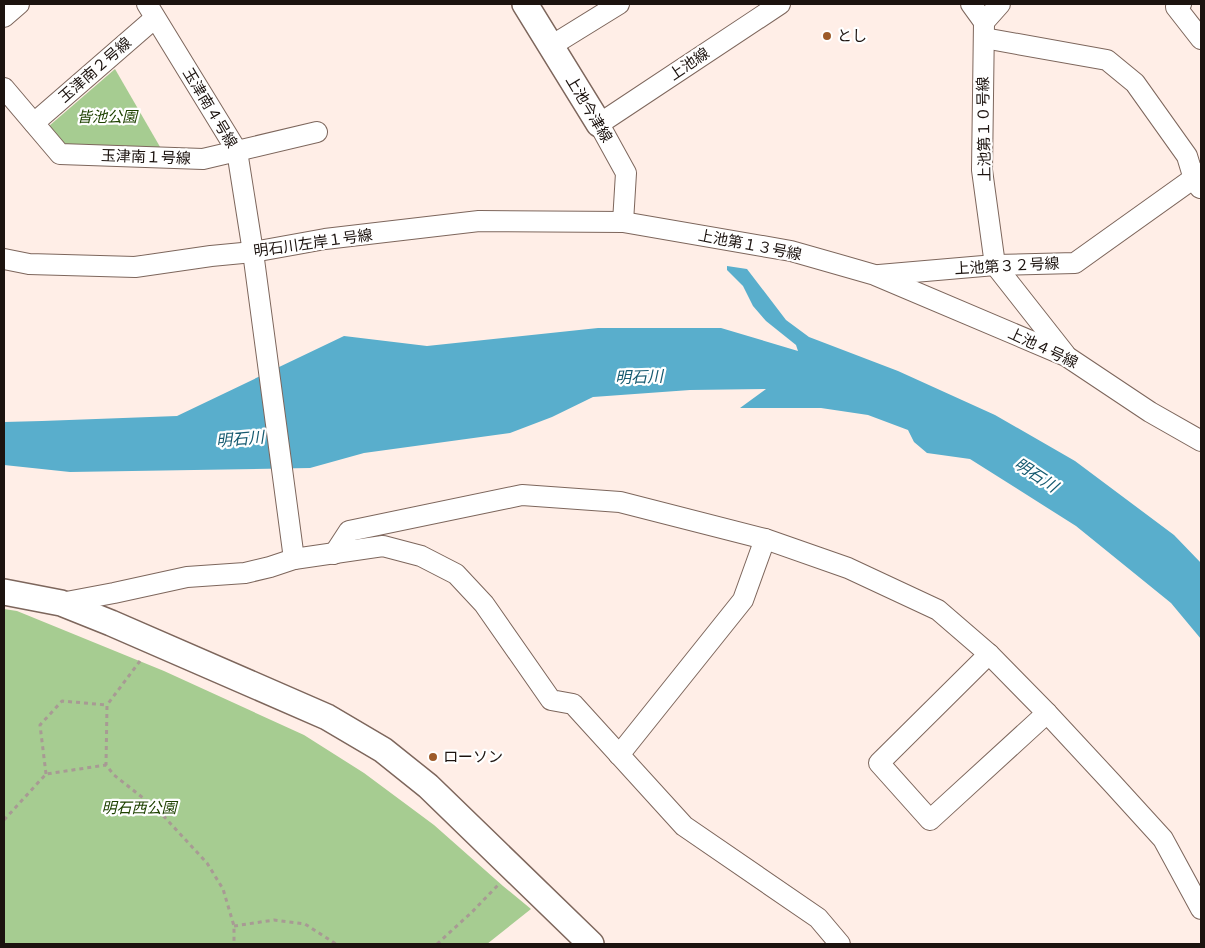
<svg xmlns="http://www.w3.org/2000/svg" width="1205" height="948" viewBox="0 0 1205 948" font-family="'Crimson Pro','Noto Sans JP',serif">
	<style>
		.green { fill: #a6cc91 }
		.water { fill: #59aecc }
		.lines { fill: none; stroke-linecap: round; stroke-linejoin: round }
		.minor-casing { stroke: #7d665c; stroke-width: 22 }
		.tertiary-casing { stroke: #7d665c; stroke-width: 28 }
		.path { stroke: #a89a94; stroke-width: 3; stroke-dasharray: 4 4; stroke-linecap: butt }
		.minor { stroke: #fff; stroke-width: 20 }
		.tertiary { stroke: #fff; stroke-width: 25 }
		.poi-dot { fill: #9d5a29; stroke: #fff; stroke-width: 2 }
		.labels { text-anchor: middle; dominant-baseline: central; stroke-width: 4.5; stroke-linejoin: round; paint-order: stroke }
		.poi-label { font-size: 15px; fill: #1c130f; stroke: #fff; text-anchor: start }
		.street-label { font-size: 15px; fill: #1c130f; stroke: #fff }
		.park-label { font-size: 15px; font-style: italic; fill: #1e4100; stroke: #fff }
		.water-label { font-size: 16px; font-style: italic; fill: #155a70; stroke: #fff }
	</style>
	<rect width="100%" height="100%" fill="#ffeee7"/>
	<g class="green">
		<path d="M115 69 163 152 58 145 49 126Z"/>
		<path d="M4 609 17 611 164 671 304 735 364 773 434 825 503 886 531 909 487 944H4Z"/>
	</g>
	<path class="water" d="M727 266 747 269 786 320 809 337 898 371 995 415 1075 461 1174 535 1201 563V639L1171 603 1076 526 970 459 927 453 914 442 908 430 868 415 821 408H740L766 389 690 390 593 397 552 417 510 433 364 453 310 468 70 472 4 465V422L42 421 177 416 344 336 427 346 598 328H721L798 351 796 345 766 321 753 306 743 286 727 270Z"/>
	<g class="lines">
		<g class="minor-casing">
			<g id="minor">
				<path d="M147 4 237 151 253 252 294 559"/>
				<path d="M971 4 984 22"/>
				<path d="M1181 4 1176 7 1201 39"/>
				<path d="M4 17 19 4"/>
				<path d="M984 22 982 170 995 265 1065 354"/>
				<path d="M984 22 1000 4"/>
				<path d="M984 38 1107 60 1135 83 1187 156 1194 179 1200 188"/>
				<path d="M551 46 619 4"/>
				<path d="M4 88 60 154 203 159 317 132"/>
				<path d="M34 123 155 18"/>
				<path d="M623 222 626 173 599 124 780 4"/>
				<path d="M4 259 29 264 135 267 211 256 253 252 325 239 479 221 623 222 791 251 875 275 1066 356 1150 412 1201 441"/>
				<path d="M879 275 995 265 1075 263 1201 173"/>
				<path d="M334 554 349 531 522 495 620 502 765 539 848 568 938 610 989 654 1047 713 1112 783 1163 839 1201 909"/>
				<path d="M61 603 114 593 187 577 245 573 270 567 294 559 383 546 421 556 456 574 484 604 551 700 573 704 684 826 818 918 840 944"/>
				<path d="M989 654 879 763 930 820 1047 713"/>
				<path d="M619 755 743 600 765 539"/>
			</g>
		</g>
		<g class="tertiary-casing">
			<g id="tertiary">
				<path d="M525 4 599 124"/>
				<path d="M4 592 61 603 111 623 327 717 383 750 428 786 591 944"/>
			</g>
		</g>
		<g class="path">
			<path d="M140 661 107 705 106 765 114 775 157 809 207 863 223 889 234 926V944"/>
			<path d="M46 774 40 725 62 701 107 705"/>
			<path d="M4 820 46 774 106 765"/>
			<path d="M234 926 274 920 305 924 336 944"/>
			<path d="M437 944 472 912 499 884"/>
		</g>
		<use href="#minor" class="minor"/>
		<use href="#tertiary" class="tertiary"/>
	</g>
	<g class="poi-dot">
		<circle cx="827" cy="36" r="5"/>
		<circle cx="433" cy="757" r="5"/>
	</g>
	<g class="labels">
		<g class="poi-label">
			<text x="837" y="36">とし</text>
			<text x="443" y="757">ローソン</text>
		</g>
		<g class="street-label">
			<text transform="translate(689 64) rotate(-34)">上池線</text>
			<text transform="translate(95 70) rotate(-41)">玉津南２号線</text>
			<text transform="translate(210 108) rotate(59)">玉津南４号線</text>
			<text transform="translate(589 109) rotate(59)">上池今津線</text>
			<text transform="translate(984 129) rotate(-91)">上池第１０号線</text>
			<text transform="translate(146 157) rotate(2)">玉津南１号線</text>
			<text transform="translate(313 243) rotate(-8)">明石川左岸１号線</text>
			<text transform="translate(750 245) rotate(11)">上池第１３号線</text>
			<text transform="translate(1007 266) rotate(-3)">上池第３２号線</text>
			<text transform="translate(1043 348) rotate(25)">上池４号線</text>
		</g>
		<g class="park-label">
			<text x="107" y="117">皆池公園</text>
			<text x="139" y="808">明石西公園</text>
		</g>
		<g class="water-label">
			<text transform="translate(639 377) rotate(-2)">明石川</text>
			<text transform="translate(240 439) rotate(-5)">明石川</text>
			<text transform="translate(1036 475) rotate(33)">明石川</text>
		</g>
	</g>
	<rect width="1205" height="948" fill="none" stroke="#1c130f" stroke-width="10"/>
</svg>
